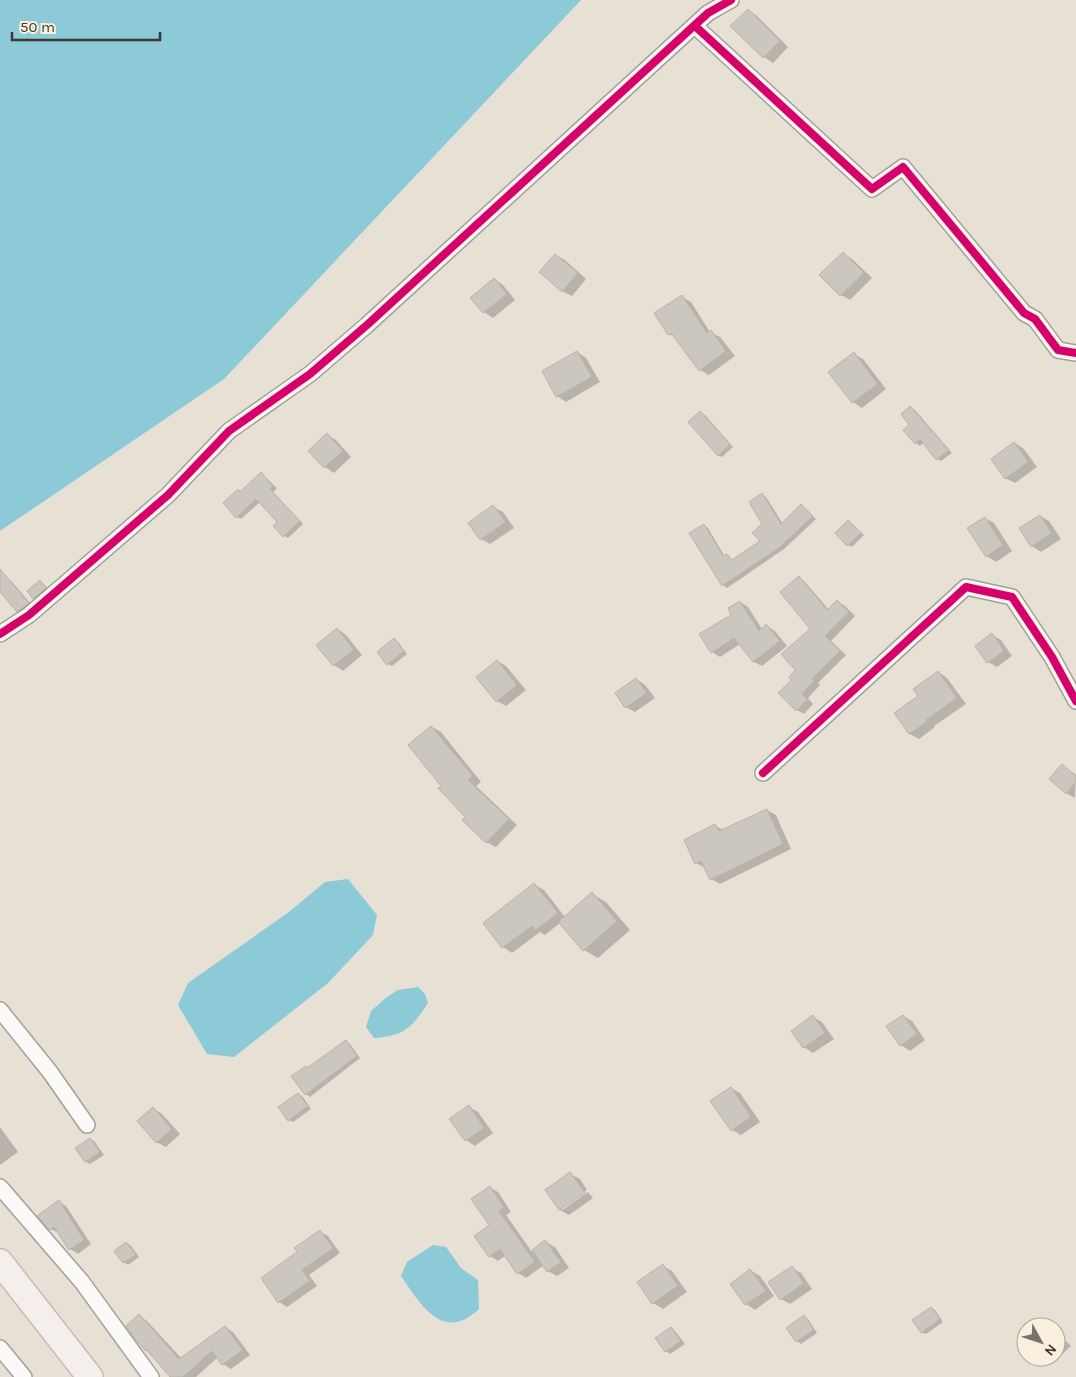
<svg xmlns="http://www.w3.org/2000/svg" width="1076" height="1377" viewBox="0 0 1076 1377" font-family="Karla,sans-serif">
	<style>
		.water { fill: #8bcad6 }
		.shadow { fill: #0003 }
		.building { fill: #ccc7be; stroke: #b8b3ab }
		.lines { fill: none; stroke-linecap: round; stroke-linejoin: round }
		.minor-casing { stroke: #a49f97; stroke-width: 18 }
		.trunk-casing { stroke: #c4bcb6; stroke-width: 28 }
		.minor { stroke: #fbfaf9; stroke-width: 15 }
		.trunk { stroke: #f4efec; stroke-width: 25 }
		.cycleway-casing { stroke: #faefdc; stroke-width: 11 }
		.cycleway { stroke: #d6006c; stroke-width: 8 }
	</style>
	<rect width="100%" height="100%" fill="#e6e0d5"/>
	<g class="water">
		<path d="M0 0H581L224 379 0 531Z"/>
		<path d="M348 879 377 915 373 935 328 983 234 1057 207 1054 178 1005 188 983 289 912 325 882Z"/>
		<path d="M418 987 425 994 428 1003C412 1027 405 1036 374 1038L366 1027 371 1011 387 997 398 990Z"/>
		<path d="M433 1245 446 1247 461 1268 478 1280 479 1309C443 1343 421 1305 401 1276L407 1262Z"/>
	</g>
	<g class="shadow">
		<path d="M748 10 757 16 788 47 773 63 764 57Z"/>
		<path d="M843 253 852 259 872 278 850 300 841 295 821 275Z"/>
		<path d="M555 255 565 260 586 279 572 296 562 291Z"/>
		<path d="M494 279 503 285 515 300 493 318 484 312 472 298Z"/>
		<path d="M682 297 691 302 710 332 720 337 735 356 709 375 700 370 677 339 669 334Z"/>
		<path d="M577 352 586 358 600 382 566 402 557 396 543 372Z"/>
		<path d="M854 354 863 359 886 389 862 408 853 402Z"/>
		<path d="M911 408 915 410 952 453 941 461 937 459 924 442 920 446 916 443 905 430 911 425Z"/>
		<path d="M701 413 705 415 733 447 722 457 718 455Z"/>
		<path d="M327 435 336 440 351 457 334 473 325 467 310 451Z"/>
		<path d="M1015 443 1024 449 1037 467 1015 483 1005 478Z"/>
		<path d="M262 474 277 488 273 492 303 524 288 538 284 536 279 522 260 502 241 519 237 517 238 491 242 493Z"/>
		<path d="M762 495 766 497 783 524 801 505 816 519 784 549 727 588 723 585 704 526 708 528 725 557 727 555 733 561 762 542 764 524Z"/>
		<path d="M493 507 503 512 514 528 490 544 481 539Z"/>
		<path d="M1040 516 1049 521 1061 539 1041 552 1032 546 1021 529Z"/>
		<path d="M985 518 994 523 1012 551 996 562 987 556Z"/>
		<path d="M849 521 864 535 852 547 848 545Z"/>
		<path d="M799 578 805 582 829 610 837 602 844 605 855 616 831 641 846 655 818 683 820 685 808 698 813 704 804 714 797 710 793 680 812 629Z"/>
		<path d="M8 580 12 582 32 605 22 613 18 611 0 591V587Z"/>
		<path d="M40 581 50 590 38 600 34 598Z"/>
		<path d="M740 602 748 607 762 629 767 626 775 631 787 646 762 666 754 662 740 644 720 657 712 652Z"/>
		<path d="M337 629 346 635 362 655 343 671 334 665 317 645Z"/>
		<path d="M992 635 1001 640 1012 656 997 667 988 662Z"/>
		<path d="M394 640 398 642 407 654 392 666 388 664Z"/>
		<path d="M497 661 506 666 526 690 506 706 497 701Z"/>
		<path d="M938 672 947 678 966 704 934 726 935 727 919 739 910 734 896 713 920 697Z"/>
		<path d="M636 679 645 685 655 698 635 712 626 707Z"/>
		<path d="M432 727 441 732 481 782 476 786 517 825 496 847 486 842 443 786Z"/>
		<path d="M1062 766 1076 775 1075 798 1066 793Z"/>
		<path d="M767 810 776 815 791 849 720 884 711 879 705 868 696 863 715 826 724 830Z"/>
		<path d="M535 885 544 890 565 917 592 894 606 902 630 930 598 958 584 950 560 923 545 935 540 932 512 953 503 947 485 923Z"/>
		<path d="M903 1016 912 1021 925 1040 910 1051 901 1045 888 1027Z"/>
		<path d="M813 1017 822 1022 834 1039 813 1053 804 1047 792 1031Z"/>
		<path d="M346 1042 350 1044 360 1058 310 1097 306 1094 293 1076 308 1069Z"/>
		<path d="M731 1088 740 1093 760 1122 741 1135 732 1130Z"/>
		<path d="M298 1094 303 1097 311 1109 293 1122 289 1120Z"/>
		<path d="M469 1107 478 1112 493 1133 475 1146 466 1140Z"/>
		<path d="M153 1108 162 1114 180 1134 166 1147 156 1142Z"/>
		<path d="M0 1127 18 1152 0 1165Z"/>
		<path d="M90 1139 94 1141 104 1155 90 1164 86 1162 77 1148Z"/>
		<path d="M570 1174 580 1179 587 1190 562 1207V1210L588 1192 593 1198 569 1215 560 1210 547 1190Z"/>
		<path d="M490 1188 498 1192 511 1212 506 1215 532 1252 546 1242 555 1247 569 1268 557 1276 548 1271 544 1265 526 1278 518 1273 506 1255 498 1261 490 1256 491 1225Z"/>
		<path d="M59 1202 66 1206 91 1244 78 1254 70 1249 59 1233 50 1229Z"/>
		<path d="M320 1232 328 1236 340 1253 309 1275 317 1286 287 1307 279 1302 263 1279 299 1253Z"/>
		<path d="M127 1243 131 1246 139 1257 128 1265 124 1262 116 1251Z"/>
		<path d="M663 1266 672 1271 687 1292 663 1309 653 1303 639 1283Z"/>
		<path d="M792 1268 801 1273 812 1289 790 1304 781 1299Z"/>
		<path d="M750 1270 760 1276 774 1296 755 1310 746 1304Z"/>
		<path d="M931 1308 935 1310 943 1322 926 1334 921 1332Z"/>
		<path d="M139 1316 147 1321 182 1359 225 1327 233 1332 250 1355 231 1369 223 1364 218 1357 196 1377H172L146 1350Z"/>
		<path d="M804 1317 808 1319 817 1333 801 1344 797 1341 788 1328Z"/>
		<path d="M1041 1320 1050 1325 1052 1327H1034Z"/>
		<path d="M671 1328 675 1331 685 1344 670 1354 666 1351 657 1338Z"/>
		<path d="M1056 1331 1071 1346 1057 1359 1054 1357H1056Z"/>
	</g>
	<g class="building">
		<path d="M748 9 780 41 763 58 730 26Z"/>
		<path d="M843 252 864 273 840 296 819 275Z"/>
		<path d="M555 254 578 273 562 292 539 272Z"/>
		<path d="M494 278 507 294 483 313 470 298Z"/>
		<path d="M682 295 707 333 711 330 726 351 699 371 671 333 668 335 654 313Z"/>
		<path d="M577 351 592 377 556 397 542 371Z"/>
		<path d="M854 352 878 384 852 403 828 372Z"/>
		<path d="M910 406 949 450 936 460 920 439 915 444 903 430 909 425 901 414Z"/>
		<path d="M700 411 730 444 718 456 688 422Z"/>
		<path d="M327 433 343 451 324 468 308 451Z"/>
		<path d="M1014 442 1028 462 1005 479 991 459Z"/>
		<path d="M261 472 273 486 270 489 300 521 283 537 273 526 277 522 256 499 236 518 223 503 238 489 240 492Z"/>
		<path d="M762 493 781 524 801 504 813 516 780 547 722 586 689 533 704 524 723 556 727 554 732 560 760 541 752 533 762 524 749 502Z"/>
		<path d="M493 505 506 522 480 540 468 523Z"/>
		<path d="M1040 515 1052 533 1031 547 1019 528Z"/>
		<path d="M985 517 1003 545 986 557 967 528Z"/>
		<path d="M848 520 861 533 847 546 835 533Z"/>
		<path d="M0 569 29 603 17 612 0 592Z"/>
		<path d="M799 576 827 610 837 600 849 612 825 636 840 651 812 679 814 681 802 694 808 699 796 711 778 693 791 680 789 677 795 670 781 654 810 629 780 592Z"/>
		<path d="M40 580 46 588 33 599 27 591Z"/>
		<path d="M740 601 759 631 766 624 780 641 753 662 734 638 711 653 699 634 731 615 728 608Z"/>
		<path d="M337 628 354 650 333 666 316 645Z"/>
		<path d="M992 633 1004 651 987 663 975 646Z"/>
		<path d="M394 638 404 651 387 665 377 652Z"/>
		<path d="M497 660 517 685 496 702 476 677Z"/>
		<path d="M938 671 957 698 926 720 927 722 909 734 894 713 918 696 913 689Z"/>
		<path d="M636 678 647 693 625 708 615 693Z"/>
		<path d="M431 726 473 776 468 780 509 819 486 843 462 820 465 817 438 788 441 786 408 745Z"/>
		<path d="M1062 764 1076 776V782L1066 794 1049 779Z"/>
		<path d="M767 809 783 844 710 880 701 861 695 864 684 840 715 824 719 831Z"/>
		<path d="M534 883 558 913 535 931 532 926 502 948 483 923Z"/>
		<path d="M592 892 617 921 583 951 558 922Z"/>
		<path d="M813 1015 825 1033 803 1048 791 1031Z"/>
		<path d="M903 1015 917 1034 900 1046 886 1026Z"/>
		<path d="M346 1040 357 1056 305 1095 291 1076 306 1066 307 1068Z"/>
		<path d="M731 1087 751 1117 731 1131 710 1101Z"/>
		<path d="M298 1093 308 1106 288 1121 278 1107Z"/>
		<path d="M469 1105 484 1128 465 1141 449 1119Z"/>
		<path d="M153 1107 172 1129 156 1143 137 1121Z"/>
		<path d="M90 1138 100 1152 85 1162 75 1148Z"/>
		<path d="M570 1172 585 1193 559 1210 545 1190Z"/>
		<path d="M490 1186 504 1207 499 1211 535 1262 517 1274 500 1249 489 1257 474 1236 489 1225 471 1199Z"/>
		<path d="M59 1200 84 1240 69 1250 54 1227 50 1230 37 1216Z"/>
		<path d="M320 1230 333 1248 302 1270 310 1281 278 1303 261 1278 297 1252 294 1248Z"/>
		<path d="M545 1240 561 1262 547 1272 532 1250Z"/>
		<path d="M126 1242 136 1255 123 1263 114 1251Z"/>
		<path d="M663 1264 678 1286 652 1304 637 1282Z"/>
		<path d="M792 1266 804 1283 780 1300 768 1282Z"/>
		<path d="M750 1269 766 1291 745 1305 730 1284Z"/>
		<path d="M931 1307 940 1319 921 1333 912 1320Z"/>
		<path d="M139 1314 179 1359 225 1326 243 1350 222 1365 212 1351 183 1377H170L147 1350 146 1351 136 1340 126 1326Z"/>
		<path d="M804 1315 814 1330 796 1342 786 1328Z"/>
		<path d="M671 1327 681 1341 665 1352 655 1338Z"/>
	</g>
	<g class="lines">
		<g class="minor-casing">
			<g id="minor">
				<path d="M695 26 872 189 903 167 1024 313 1035 319 1058 350 1076 353"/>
				<path d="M0 634 29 615 168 495 229 431 310 374 367 325 708 13 731 0"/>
				<path d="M763 773 966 587 1012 597 1052 657 1076 701"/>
				<path d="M0 1010 50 1072 87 1125"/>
				<path d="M0 1187 82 1282 151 1377"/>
				<path d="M0 1348 24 1377"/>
			</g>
		</g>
		<g class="trunk-casing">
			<path id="trunk" d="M0 1262 90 1377"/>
		</g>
		<use href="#minor" class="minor"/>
		<use href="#trunk" class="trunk"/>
		<g class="cycleway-casing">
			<g id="cycleway">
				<path d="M695 26 872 189 903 167 1024 313 1035 319 1058 350 1076 353"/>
				<path d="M0 634 29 615 168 495 229 431 310 374 367 325 708 13 731 0"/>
				<path d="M763 773 966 587 1012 597 1052 657 1076 701"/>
			</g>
		</g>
		<use href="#cycleway" class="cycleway"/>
	</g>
	<g transform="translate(1041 1342) rotate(130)"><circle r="24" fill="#faefdc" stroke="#aea698"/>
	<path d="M0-4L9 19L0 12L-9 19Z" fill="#78736a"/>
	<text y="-8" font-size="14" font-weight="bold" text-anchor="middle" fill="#3c3831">N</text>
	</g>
	<path d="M12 32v8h148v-8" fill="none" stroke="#3c3831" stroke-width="2.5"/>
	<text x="20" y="32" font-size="15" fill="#3c3831" stroke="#faefdc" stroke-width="4" paint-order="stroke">50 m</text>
</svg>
